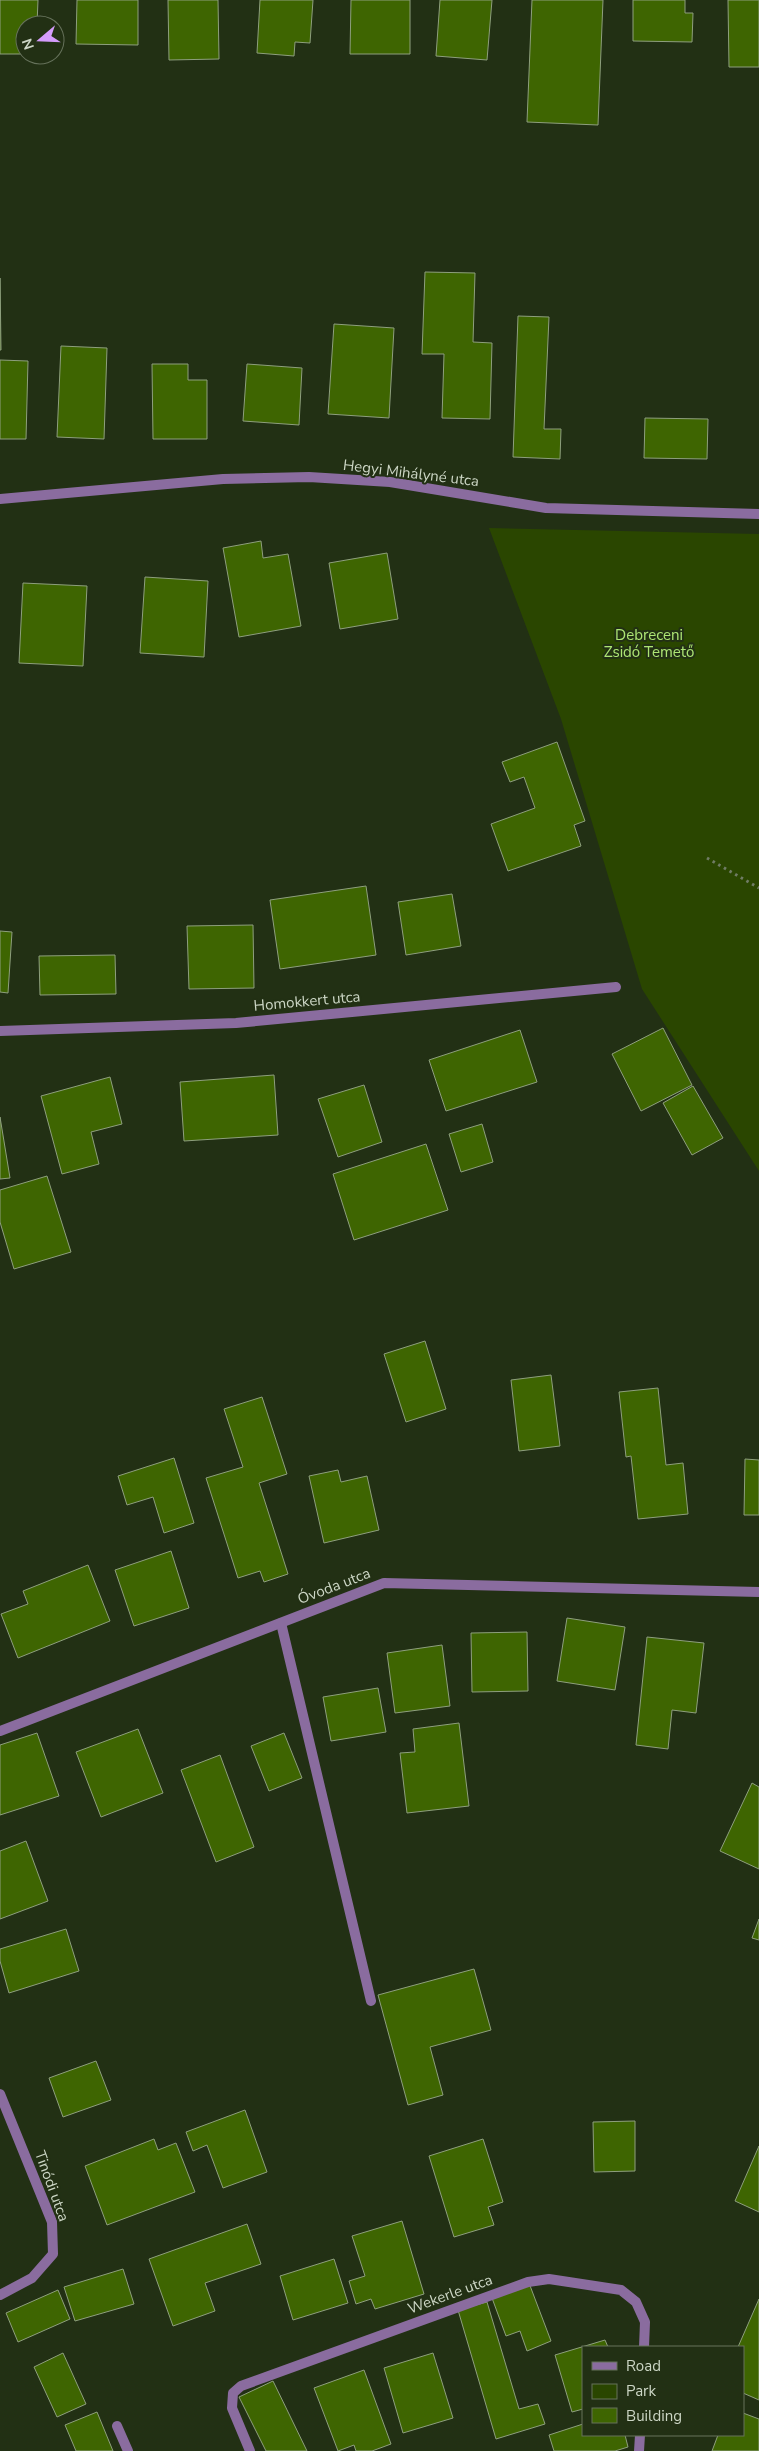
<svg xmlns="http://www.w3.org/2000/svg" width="759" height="2451" viewBox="0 0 759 2451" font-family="'Nunito Sans',sans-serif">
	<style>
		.green { fill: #2a4600 }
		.building { fill: #3e6501; stroke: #8e9f7e }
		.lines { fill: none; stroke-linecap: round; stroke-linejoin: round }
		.path { stroke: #707c65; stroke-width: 3; stroke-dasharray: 2.5 4; stroke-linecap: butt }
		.lane { stroke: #8a6c9f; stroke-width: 10 }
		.street { stroke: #8a6c9f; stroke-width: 10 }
		.labels { text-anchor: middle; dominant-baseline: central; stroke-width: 4; stroke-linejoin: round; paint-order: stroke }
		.street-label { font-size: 15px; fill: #ccd6c5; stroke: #223014 }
		.park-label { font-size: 15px; fill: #ade574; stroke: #223014 }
	</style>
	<rect width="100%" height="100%" fill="#223014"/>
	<path class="green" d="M489 528 759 534V1171L642 989 561 719Z"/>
	<g class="building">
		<path d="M0 0H38L37 25H25V54H0Z"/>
		<path d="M77 0H138V45L76 44Z"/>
		<path d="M168 0H218L219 59 169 60Z"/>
		<path d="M260 0H313L310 43 295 42 294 56 257 53Z"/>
		<path d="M351 0H410V54H350Z"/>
		<path d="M440 0H492L487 60 436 56Z"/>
		<path d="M532 0H603L598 125 527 122Z"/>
		<path d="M633 0H685V13H693L692 42 633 41Z"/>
		<path d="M728 0H759V67H729Z"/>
		<path d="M425 272 475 273 473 342 492 343 490 419 442 418 444 354H422Z"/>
		<path d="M0 278 1 350H0Z"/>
		<path d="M518 316 549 317 544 429H561L560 459 513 457Z"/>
		<path d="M334 324 394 328 389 418 328 414Z"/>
		<path d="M61 346 107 348 104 439 57 437Z"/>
		<path d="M0 360 28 361 26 439H0Z"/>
		<path d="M152 364H188V380H207V439H153Z"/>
		<path d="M247 364 302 368 299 425 243 421Z"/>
		<path d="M645 418 708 419 707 459 644 458Z"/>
		<path d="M261 541 263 558 288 554 301 626 239 637 223 548Z"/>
		<path d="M387 553 398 619 340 629 329 563Z"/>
		<path d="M145 577 208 581 204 657 140 653Z"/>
		<path d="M23 583 87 586 83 666 19 663Z"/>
		<path d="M557 742 585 821 574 825 581 846 508 871 491 824 535 808 524 777 510 782 502 762Z"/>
		<path d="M366 886 376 955 280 969 270 900Z"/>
		<path d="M452 894 461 946 406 955 398 902Z"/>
		<path d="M253 925 254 988 189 989 187 926Z"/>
		<path d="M0 931 12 932 8 993 0 992Z"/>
		<path d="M115 955 116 994 40 995 39 956Z"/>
		<path d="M663 1028 692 1085 641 1111 612 1054Z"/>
		<path d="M520 1030 537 1082 446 1111 429 1060Z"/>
		<path d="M274 1075 278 1135 184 1141 180 1082Z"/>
		<path d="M110 1077 122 1124 91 1132 99 1164 62 1174 41 1096Z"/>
		<path d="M364 1085 382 1142 338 1157 318 1099Z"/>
		<path d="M693 1086 723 1138 692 1155 663 1103Z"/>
		<path d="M0 1117 10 1178 0 1179Z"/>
		<path d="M482 1124 493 1162 461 1172 449 1134Z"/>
		<path d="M426 1144 448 1210 354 1240 333 1174Z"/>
		<path d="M47 1176 71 1252 14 1269 0 1222V1190Z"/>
		<path d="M425 1341 446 1409 406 1422 384 1354Z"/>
		<path d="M551 1375 560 1446 519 1451 511 1380Z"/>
		<path d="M658 1388 666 1465 683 1463 688 1514 638 1519 631 1456 626 1457 619 1392Z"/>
		<path d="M262 1397 287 1474 259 1483 288 1574 264 1582 260 1571 238 1578 206 1478 243 1467 224 1409Z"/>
		<path d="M174 1458 194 1523 164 1533 153 1497 127 1505 118 1476Z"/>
		<path d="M745 1459 759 1460V1515H744Z"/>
		<path d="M338 1470 341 1482 367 1476 379 1530 324 1543 309 1476Z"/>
		<path d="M171 1551 189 1608 134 1626 115 1570Z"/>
		<path d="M88 1565 110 1621 18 1658 1 1614 28 1604 23 1591Z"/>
		<path d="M567 1618 625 1627 615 1690 557 1681Z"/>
		<path d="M527 1632 528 1691 472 1692 471 1633Z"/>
		<path d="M647 1637 704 1643 696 1713 672 1710 668 1749 636 1745Z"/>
		<path d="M442 1645 450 1706 395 1713 387 1653Z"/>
		<path d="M378 1688 386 1732 331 1741 323 1697Z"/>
		<path d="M459 1723 469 1806 407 1813 400 1753 415 1752 413 1729Z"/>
		<path d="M138 1729 163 1793 101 1817 76 1752Z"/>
		<path d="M37 1733 59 1796 0 1815V1745Z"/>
		<path d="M284 1733 302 1778 269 1791 251 1746Z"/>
		<path d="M220 1755 254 1847 216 1862 181 1770Z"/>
		<path d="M752 1783 759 1787V1869L720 1851Z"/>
		<path d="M26 1841 48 1901 0 1919V1851Z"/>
		<path d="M759 1919V1940L752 1938Z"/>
		<path d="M66 1929 79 1971 9 1993 0 1961V1949Z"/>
		<path d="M474 1969 491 2030 430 2047 443 2095 408 2105 378 1995Z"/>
		<path d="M96 2061 111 2100 63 2117 49 2078Z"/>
		<path d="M245 2110 267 2172 223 2188 207 2145 193 2151 186 2132Z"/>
		<path d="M635 2121V2171L594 2172 593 2122Z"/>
		<path d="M154 2139 158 2150 176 2143 195 2192 107 2225 85 2166Z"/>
		<path d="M483 2139 503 2202 488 2207 494 2225 454 2237 429 2156Z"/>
		<path d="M759 2146V2212L735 2201Z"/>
		<path d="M402 2221 424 2294 375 2309 371 2299 356 2304 349 2281 365 2276 352 2236Z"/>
		<path d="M247 2224 261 2264 205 2283 215 2311 173 2326 149 2259Z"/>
		<path d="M334 2259 348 2303 293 2320 280 2276Z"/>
		<path d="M123 2269 134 2304 75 2321 64 2287Z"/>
		<path d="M529 2283 551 2341 527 2351 520 2331 506 2336 492 2298Z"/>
		<path d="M58 2290 70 2319 18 2342 6 2313Z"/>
		<path d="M759 2299V2400L743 2393V2347H738Z"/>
		<path d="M487 2302 519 2409 538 2404 545 2424 496 2439 458 2310Z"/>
		<path d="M605 2340 608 2347H583V2409L572 2412 555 2355Z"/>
		<path d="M63 2353 86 2404 57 2417 34 2367Z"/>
		<path d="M433 2353 453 2418 403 2433 384 2368Z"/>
		<path d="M364 2370 391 2444 372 2451H356L354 2445 338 2451 314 2388Z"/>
		<path d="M273 2381 307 2451H266L239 2397Z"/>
		<path d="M97 2412 113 2451H76L65 2425Z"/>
		<path d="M743 2413 759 2419V2451H712L718 2435H743Z"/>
		<path d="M583 2424V2435H625L628 2447 615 2451H554L549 2435Z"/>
	</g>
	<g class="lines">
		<path class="path" d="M707 858 759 888"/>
		<path class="lane" d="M281 1623 371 2001"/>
		<g class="street">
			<path d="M0 499 223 479 309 477 390 482 546 508 759 514"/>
			<path d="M0 1031 236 1023 616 987"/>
			<path d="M0 1731 384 1583 759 1592"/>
			<path d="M0 2094 52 2222 53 2254 32 2278 0 2295"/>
			<path d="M117 2426 128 2451"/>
			<path d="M250 2451 232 2408 233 2393 241 2386 528 2282 549 2279 621 2290 636 2302 645 2322 644 2347"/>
			<path d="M639 2451 640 2435"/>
		</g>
	</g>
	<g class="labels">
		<g class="street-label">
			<text transform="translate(411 473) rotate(7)">Hegyi Mihályné utca</text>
			<text transform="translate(307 1001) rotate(-5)">Homokkert utca</text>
			<text transform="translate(334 1586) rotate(-21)">Óvoda utca</text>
			<text transform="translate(52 2186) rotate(70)">Tinódi utca</text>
			<text transform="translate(450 2294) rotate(-20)">Wekerle utca</text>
		</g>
		<g class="park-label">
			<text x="649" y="635">Debreceni<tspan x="649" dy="17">Zsidó Temető</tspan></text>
		</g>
	</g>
	<rect x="582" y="2346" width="162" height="90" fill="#223014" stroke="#66725b"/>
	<rect x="592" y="2362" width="25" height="8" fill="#8a6c9f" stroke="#66725b"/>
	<text x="626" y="2371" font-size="15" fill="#ccd6c5">Road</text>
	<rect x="592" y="2384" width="25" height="15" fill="#2a4600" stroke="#66725b"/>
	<text x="626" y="2396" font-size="15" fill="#ccd6c5">Park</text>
	<rect x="592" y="2408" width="25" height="15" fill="#3e6501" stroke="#66725b"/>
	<text x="626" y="2421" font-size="15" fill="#ccd6c5">Building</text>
	<g transform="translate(40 40) rotate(251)"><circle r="24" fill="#223014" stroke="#66725b"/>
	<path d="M0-4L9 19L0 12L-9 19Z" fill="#d49cfb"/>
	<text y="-8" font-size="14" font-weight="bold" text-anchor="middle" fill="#ccd6c5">N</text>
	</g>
</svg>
